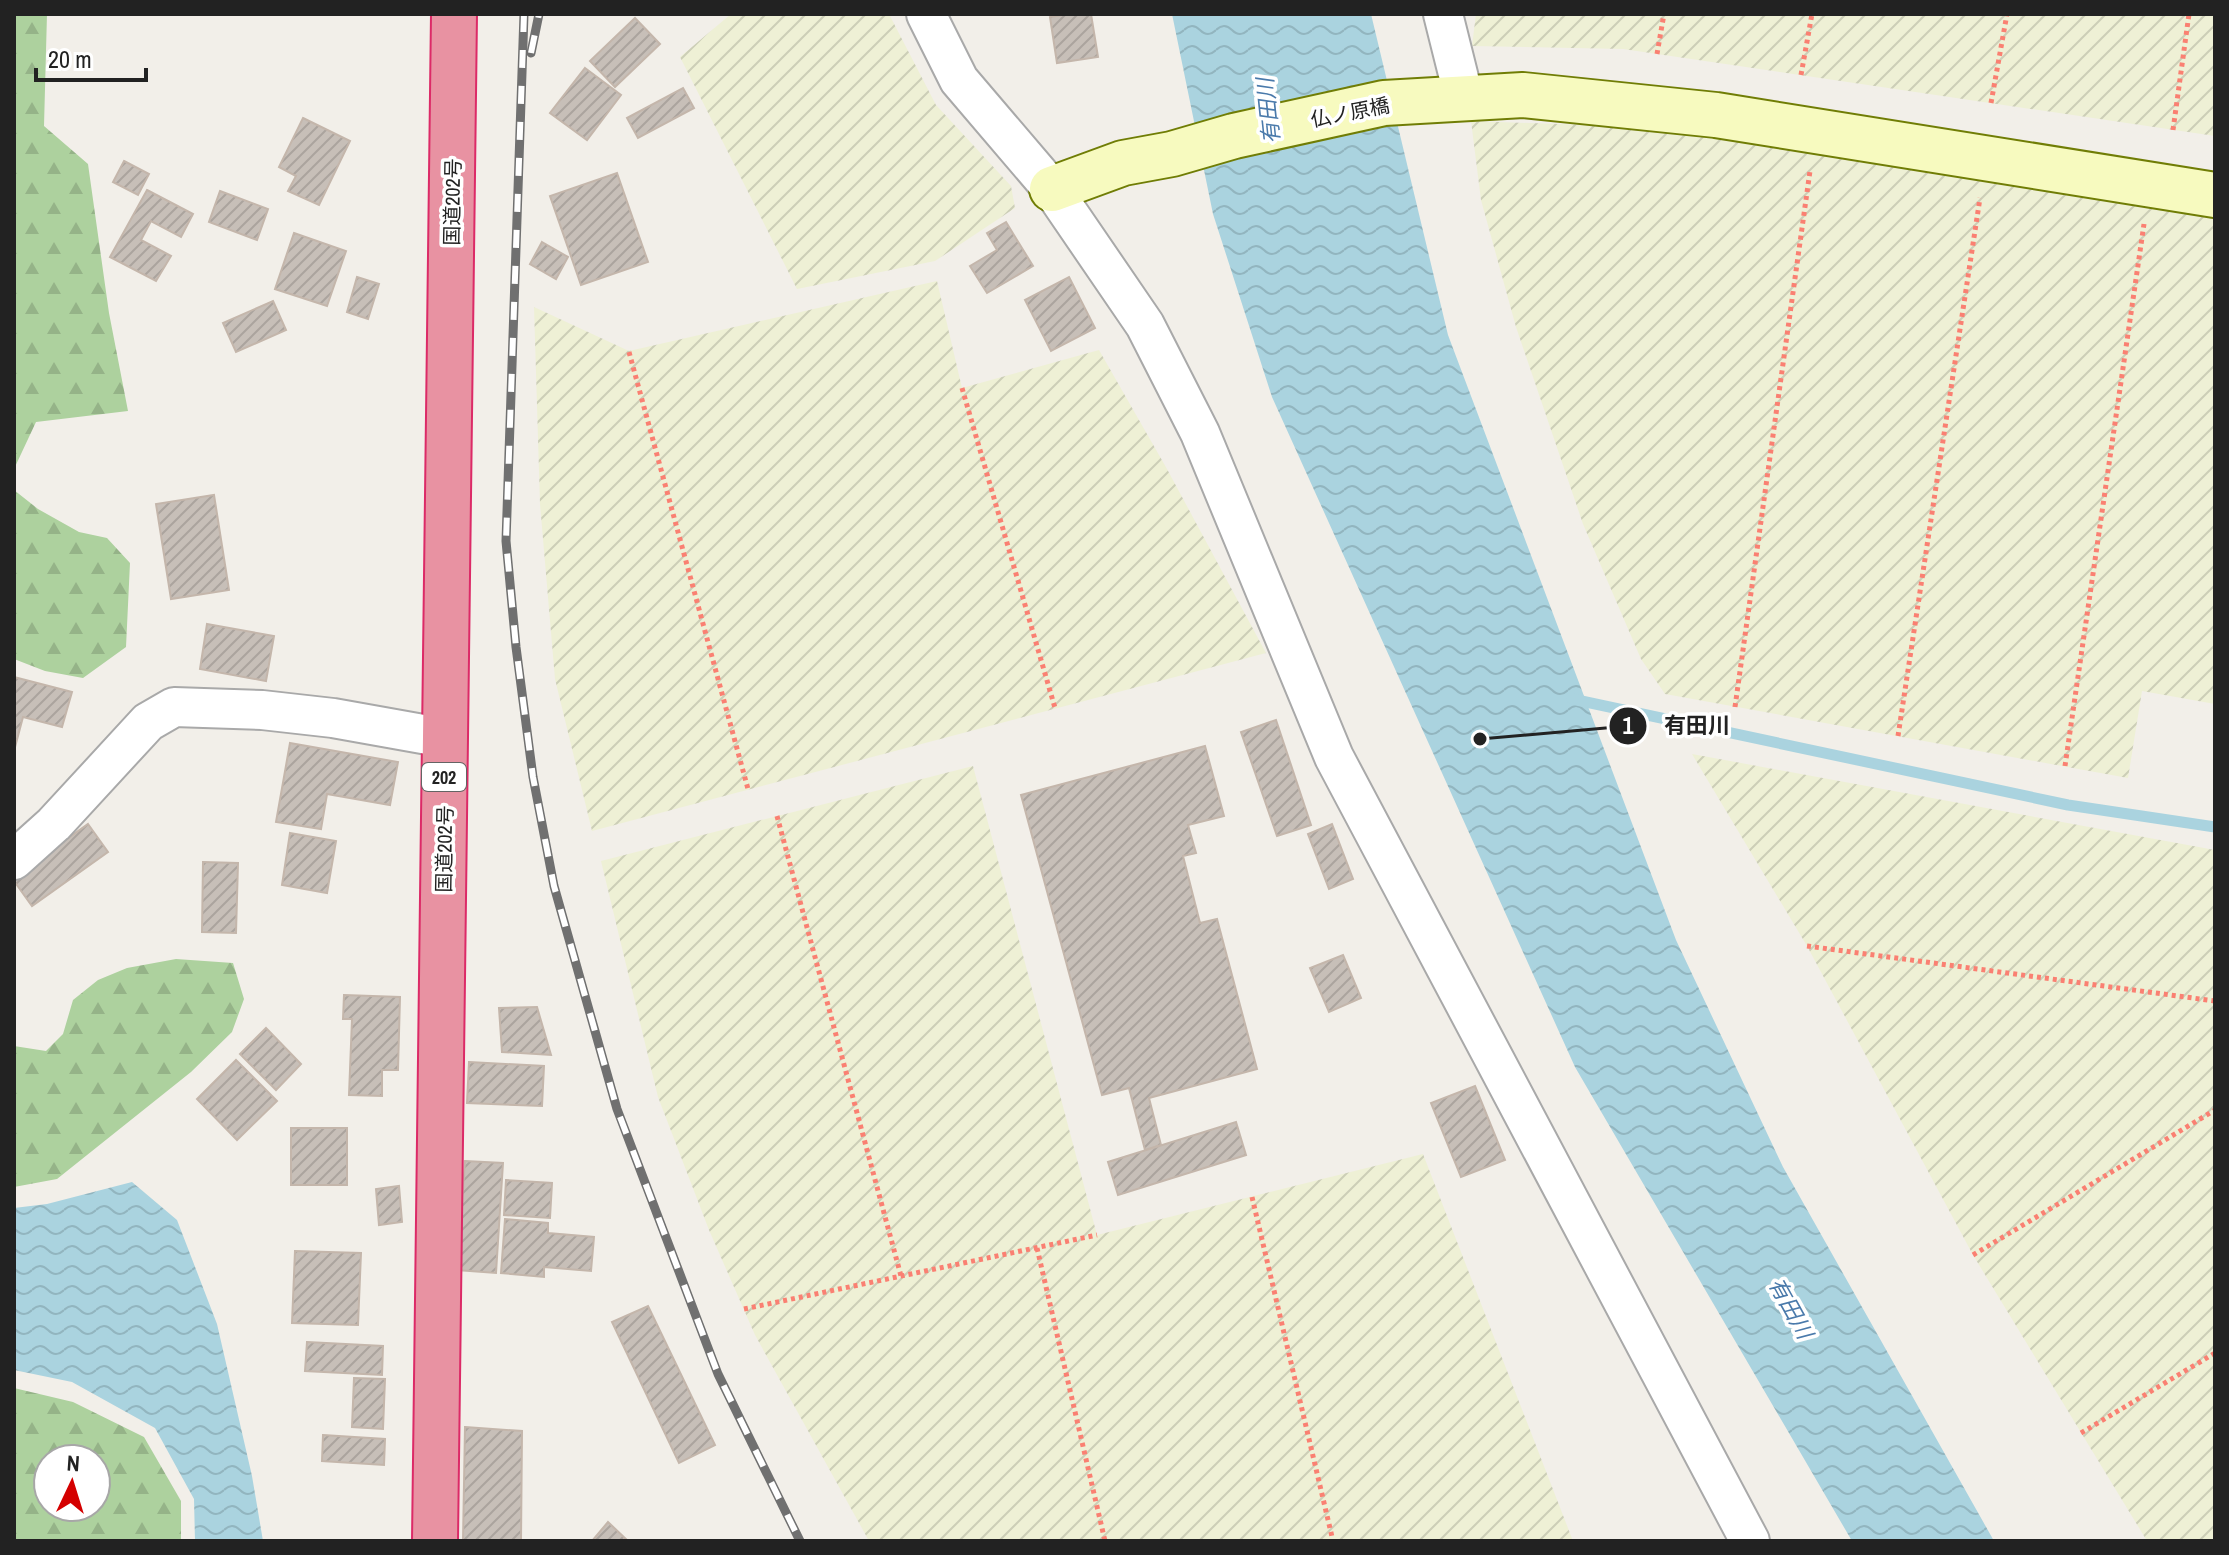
<svg xmlns="http://www.w3.org/2000/svg" width="2229" height="1555" viewBox="0 0 2229 1555" font-family="'Archivo Narrow','Noto Sans JP',sans-serif">
	<style>
		.farmland { fill: url(#farmland-furrows) }
		.forest { fill: url(#forest-firs); fill-rule: evenodd }
		.water { fill: url(#water-waves) }
		.lines { fill: none; stroke-linecap: round; stroke-linejoin: round }
		.stream { stroke: #aad3df; stroke-width: 11 }
		.building { fill: url(#building-hatch); stroke: #c4b6ab; stroke-width: 2 }
		.street-casing { stroke: #a9a9a9; stroke-width: 42 }
		.secondary-casing { stroke: #707d05; stroke-width: 48 }
		.highway-casing { stroke: #dc2a67; stroke-width: 48 }
		.path { stroke: #fa8072; stroke-width: 5; stroke-dasharray: 4 4; stroke-linecap: butt }
		.street { stroke: #fff; stroke-width: 38 }
		.secondary { stroke: #f7fabf; stroke-width: 44 }
		.highway { stroke: #e892a2; stroke-width: 44 }
		.rail-casing { stroke: #707070; stroke-width: 9 }
		.rail { stroke: #fff; stroke-width: 6; stroke-dasharray: 18; stroke-linecap: butt }
		.labels { text-anchor: middle; dominant-baseline: central; stroke-width: 7; stroke-linejoin: round; paint-order: stroke }
		.shield { fill: #fff; stroke: #646464; stroke-width: 2 }
		.shield-label { font-size: 18px; font-weight: bold; fill: #222 }
		.street-label { font-size: 20px; fill: #222; stroke: #fff }
		.water-label { font-size: 22px; font-style: italic; fill: #4a7aab; stroke: #fff }
		.leader { fill: none; stroke: #222; stroke-width: 3 }
		.callout-dot { fill: #222; stroke: #fff; stroke-width: 3 }
		.mark-label { font-size: 24px; text-anchor: middle; font-weight: bold; fill: #fff }
		.callout-label { font-size: 22px; text-anchor: middle; font-weight: bold; fill: #222; stroke: #fff; stroke-width: 7; stroke-linejoin: round; paint-order: stroke }
	</style>
	<defs>
		<pattern id="farmland-furrows" width="10" height="10" patternUnits="userSpaceOnUse" patternTransform="scale(2)"><rect width="10" height="10" fill="#eef0d5"/><path d="M-1 1l2-2M0 10L10 0M9 11l2-2" fill="none" stroke="#ccceb7"/></pattern>
		<pattern id="forest-firs" width="22" height="20" patternUnits="userSpaceOnUse" patternTransform="scale(2)"><rect width="22" height="20" fill="#add19e"/><path d="M5 1l3.5 6h-7zM16 11l3.5 6h-7z" fill="#95b388"/></pattern>
		<pattern id="water-waves" width="16" height="10" patternUnits="userSpaceOnUse" patternTransform="scale(2)"><rect width="16" height="10" fill="#aad3df"/><path d="M0 5q4-4 8 0t8 0" fill="none" stroke="#92b5bf"/></pattern>
		<pattern id="building-hatch" width="6" height="6" patternUnits="userSpaceOnUse" patternTransform="scale(2)"><rect width="6" height="6" fill="#c7bfb8"/><path d="M-1 1l2-2M0 6l6-6M5 7l2-2" fill="none" stroke="#aba49e"/></pattern>
	</defs>
	<rect width="100%" height="100%" fill="#f2efe9"/>
	<g class="farmland">
		<path d="M731 14H889L936 105 1011 186 1015 208 935 261 797 289 680 57Z"/>
		<path d="M1476 14H2215V136L1623 49 1472 46Z"/>
		<path d="M1471 121 1669 128 2215 214V704L2142 691 2128 778 1665 694 1641 659 1583 524 1516 327 1481 200Z"/>
		<path d="M937 281 962 388 1099 350 1167 469 1266 653 592 831 555 679 540 504 534 307 629 351Z"/>
		<path d="M1692 754 2215 850V1541H2147L1973 1255 1807 946Z"/>
		<path d="M973 766 1097 1235 1423 1154 1573 1541H869L755 1335 709 1230 658 1097 601 861Z"/>
	</g>
	<g class="forest">
		<path d="M14 14H47L44 126 88 164 109 313 128 411 36 422 14 469Z"/>
		<path d="M14 490 38 509 79 532 107 538 130 563 126 647 83 678 45 671 14 659Z"/>
		<path d="M176 959 233 963 244 999 232 1032 191 1072 57 1179 14 1187V1046L46 1051 63 1034 73 1000 98 980 127 968Z"/>
		<path d="M14 1388 73 1402 144 1437 181 1501V1541H14ZM48 1459H96V1507H48Z"/>
	</g>
	<g class="water">
		<path d="M1172 14H1371L1448 335 1676 940 1783 1167 1994 1541H1852L1575 1067 1272 397 1213 214Z"/>
		<path d="M132 1182 177 1220 217 1324 252 1476 263 1541H195L194 1499 155 1428 72 1382 14 1370V1208L47 1204Z"/>
	</g>
	<g class="lines">
		<path class="stream" d="M1572 699 2068 805 2215 827"/>
	</g>
	<g class="building">
		<path d="M1070 14H1091L1098 57 1057 63 1050 17Z"/>
		<path d="M635 18 660 44 615 87 590 61Z"/>
		<path d="M585 68 621 95 587 140 550 113Z"/>
		<path d="M683 88 694 108 638 138 627 118Z"/>
		<path d="M303 118 350 141 319 205 288 191 296 176 279 167Z"/>
		<path d="M124 161 149 174 138 195 113 182Z"/>
		<path d="M617 173 648 262 581 285 550 196Z"/>
		<path d="M147 190 193 214 181 237 151 221 141 240 171 256 156 281 110 257Z"/>
		<path d="M220 191 268 209 257 240 209 222Z"/>
		<path d="M1006 222 1033 266 987 293 970 266 997 250 987 233Z"/>
		<path d="M294 233 346 251 327 306 275 289Z"/>
		<path d="M542 242 568 257 556 279 530 264Z"/>
		<path d="M357 277 379 284 368 319 347 312Z"/>
		<path d="M1069 277 1095 328 1051 351 1025 300Z"/>
		<path d="M273 301 286 330 236 352 223 323Z"/>
		<path d="M214 495 229 590 171 599 156 504Z"/>
		<path d="M207 624 274 636 266 681 200 669Z"/>
		<path d="M14 677 72 692 62 727 23 717 14 751Z"/>
		<path d="M1276 720 1311 825 1277 836 1241 732Z"/>
		<path d="M290 743 398 762 390 805 327 794 321 829 276 822Z"/>
		<path d="M1205 746 1224 816 1188 825 1196 853 1183 856 1200 923 1217 919 1257 1069 1149 1098 1161 1145 1145 1150 1129 1088 1102 1095 1021 795Z"/>
		<path d="M88 824 108 852 32 906 14 881V877Z"/>
		<path d="M1332 824 1353 879 1329 889 1308 834Z"/>
		<path d="M290 833 336 841 327 893 282 885Z"/>
		<path d="M203 862 238 863 236 933 202 932Z"/>
		<path d="M1343 955 1361 998 1329 1012 1310 968Z"/>
		<path d="M344 995 400 997 398 1070H382V1096L349 1095 352 1019H343Z"/>
		<path d="M537 1007 551 1055 502 1052 499 1008Z"/>
		<path d="M266 1028 301 1064 276 1090 240 1054Z"/>
		<path d="M236 1060 277 1101 237 1140 197 1099Z"/>
		<path d="M469 1062 544 1066 542 1106 467 1103Z"/>
		<path d="M1475 1086 1505 1160 1461 1177 1431 1103Z"/>
		<path d="M1236 1122 1246 1155 1118 1195 1108 1162Z"/>
		<rect x="291" y="1128" width="56" height="57"/>
		<path d="M465 1161 503 1163 496 1273 457 1270Z"/>
		<path d="M506 1180 552 1183 550 1218 504 1215Z"/>
		<path d="M399 1186 402 1222 379 1225 376 1189Z"/>
		<path d="M505 1219 548 1223V1233L594 1237 591 1271 544 1267V1277L501 1273Z"/>
		<path d="M295 1251 361 1253 358 1325 292 1323Z"/>
		<path d="M648 1306 715 1445 679 1463 612 1322Z"/>
		<path d="M307 1342 383 1346 382 1375 305 1371Z"/>
		<path d="M354 1378 385 1379 383 1429 352 1427Z"/>
		<path d="M465 1427 522 1431 521 1541H463Z"/>
		<path d="M323 1435 385 1439 384 1465 322 1461Z"/>
		<path d="M608 1522 628 1541H592Z"/>
	</g>
	<g class="lines">
		<g class="street-casing">
			<g id="street">
				<path d="M926 14 959 80 1052 189 1145 325 1200 433 1334 757 1750 1541"/>
				<path d="M1443 14 1464 98"/>
				<path d="M14 860 54 824 148 722 174 707 262 710 333 718 445 738"/>
			</g>
		</g>
		<g class="secondary-casing">
			<path id="secondary" d="M1052 189 1123 163 1172 154 1234 136 1384 103 1523 95 1716 115 2215 195"/>
		</g>
		<g class="highway-casing">
			<path id="highway" d="M435 1541 454 14"/>
		</g>
		<g class="path">
			<path d="M1657 54 1664 14"/>
			<path d="M1801 75 1812 14"/>
			<path d="M1991 103 2007 14"/>
			<path d="M2173 130 2189 14"/>
			<path d="M629 352 748 789"/>
			<path d="M962 388 1055 708"/>
			<path d="M1735 707 1810 171"/>
			<path d="M1898 736 1980 198"/>
			<path d="M2065 766 2144 224"/>
			<path d="M777 816 901 1276"/>
			<path d="M1807 946 2215 1001"/>
			<path d="M1252 1197 1333 1541"/>
			<path d="M1037 1248 1105 1541"/>
			<path d="M1973 1255 2215 1110"/>
			<path d="M744 1309 1097 1235"/>
			<path d="M2081 1433 2215 1353"/>
		</g>
		<use href="#street" class="street"/>
		<use href="#secondary" class="secondary"/>
		<use href="#highway" class="highway"/>
		<g class="rail-casing">
			<g id="rail">
				<path d="M524 14 506 541 516 647 533 777 554 886 617 1109 718 1374 800 1541"/>
				<path d="M531 53 539 14"/>
			</g>
		</g>
		<use href="#rail" class="rail"/>
	</g>
	<g class="labels">
		<rect class="shield" x="422" y="763" width="44" height="28" rx="6"/>
		<g class="shield-label">
			<text x="444" y="777">202</text>
		</g>
		<g class="street-label">
			<text transform="translate(1350 112) rotate(-11)">仏ノ原橋</text>
			<text transform="translate(452 202) rotate(-89)">国道202号</text>
			<text transform="translate(444 849) rotate(-89)">国道202号</text>
		</g>
		<g class="water-label">
			<text transform="translate(1268 111) rotate(-96)">有田川</text>
			<text transform="translate(1791 1308) rotate(61)">有田川</text>
		</g>
	</g>
	<path class="leader" d="M1480 739L1628 726"/>
	<g class="callout-dot">
		<circle cx="1480" cy="739" r="8"/>
		<circle cx="1628" cy="726" r="20"/>
	</g>
	<g class="mark-label">
		<text x="1628" y="734">1</text>
	</g>
	<g class="callout-label">
		<text x="1697" y="733">有田川</text>
	</g>
	<rect width="2229" height="1555" fill="none" stroke="#222222" stroke-width="32"/>
	<g transform="translate(72 1483) rotate(4)"><circle r="38" fill="#ffffff" stroke="#a7a7a7" stroke-width="2"/>
	<path d="M0-6L14 30L0 20L-14 30Z" fill="#d40000"/>
	<text y="-12" font-size="22" font-weight="bold" text-anchor="middle" fill="#222222">N</text>
	</g>
	<path d="M36 68v12h110v-12" fill="none" stroke="#222222" stroke-width="4"/>
	<text x="48" y="68" font-size="24" fill="#222222" stroke="#ffffff" stroke-width="6" paint-order="stroke">20 m</text>
</svg>
